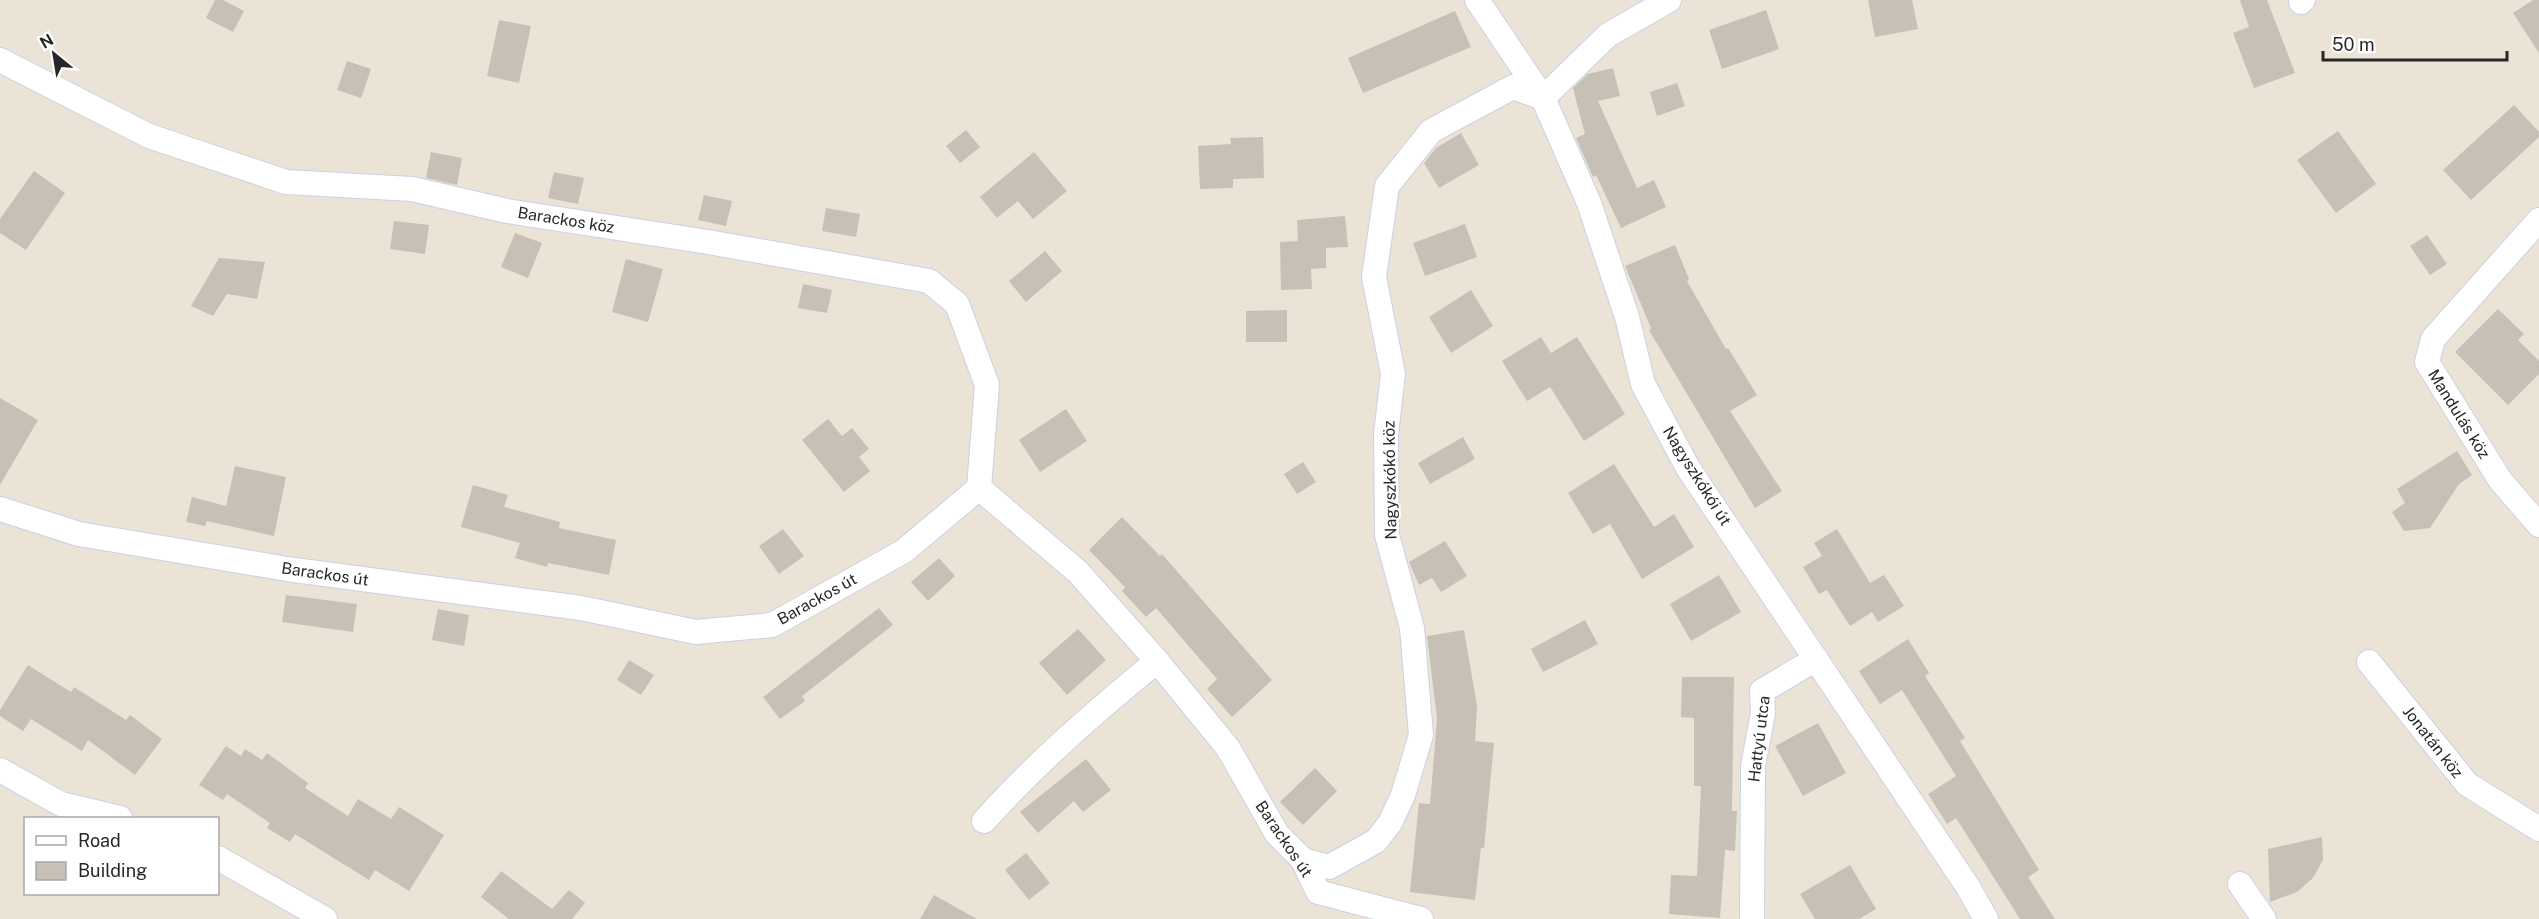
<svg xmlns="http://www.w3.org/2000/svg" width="2539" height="919" viewBox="0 0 2539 919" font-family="'Public Sans',sans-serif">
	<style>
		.building { fill: #c7c0b7 }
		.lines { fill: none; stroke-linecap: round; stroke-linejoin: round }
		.minor-casing { stroke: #ccd0e3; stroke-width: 26 }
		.minor { stroke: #fff; stroke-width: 24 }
		.labels { text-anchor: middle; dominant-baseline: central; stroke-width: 4.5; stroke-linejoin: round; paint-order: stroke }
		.street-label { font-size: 16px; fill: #272727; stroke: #fff }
	</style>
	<rect width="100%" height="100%" fill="#ece3d7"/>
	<g class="building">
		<path d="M215 0H223L244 11 233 32 206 18Z"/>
		<path d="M1868 0H1912L1918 29 1875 37Z"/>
		<path d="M2240 0H2267L2295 73 2254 88 2233 33 2249 27Z"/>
		<path d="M2533 0H2539V53L2513 13Z"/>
		<path d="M1766 10 1779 49 1722 69 1709 30Z"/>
		<path d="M1455 11 1471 47 1363 93 1348 58Z"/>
		<path d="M499 20 531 26 519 83 487 76Z"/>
		<path d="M347 61 371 69 361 98 337 90Z"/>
		<path d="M1613 68 1620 96 1598 101 1637 188 1654 180 1666 207 1621 228 1596 175 1593 177 1576 138 1585 134 1573 88 1588 74Z"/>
		<path d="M1677 83 1685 106 1657 116 1650 92Z"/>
		<path d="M2514 105 2539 132V137L2471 200 2443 170Z"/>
		<path d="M966 130 980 147 960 163 946 146Z"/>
		<path d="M2338 131 2376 184 2336 213 2297 160Z"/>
		<path d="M1461 133 1479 165 1439 188 1424 163 1436 148Z"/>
		<path d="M1263 137 1264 178 1233 179V188L1200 189 1198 146 1231 144 1230 138Z"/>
		<path d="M431 152 462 158 457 185 426 178Z"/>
		<path d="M1034 152 1067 191 1033 219 1018 201 997 218 980 197Z"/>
		<path d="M34 171 65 193 26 250 0 233V219Z"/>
		<path d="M554 172 584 178 578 204 548 198Z"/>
		<path d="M704 195 732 201 726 226 698 220Z"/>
		<path d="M826 208 860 214 856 237 822 231Z"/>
		<path d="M1345 216 1348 247 1326 248V268L1311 269 1312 289 1281 290 1280 242 1298 241 1297 220Z"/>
		<path d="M394 221 429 225 425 254 390 249Z"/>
		<path d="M1465 224 1477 257 1425 276 1413 243Z"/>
		<path d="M515 233 542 243 528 278 501 267Z"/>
		<path d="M2427 235 2447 264 2430 275 2410 246Z"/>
		<path d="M1675 245 1689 279 1687 281 1726 349 1728 348 1757 395 1730 411 1782 491 1755 508 1649 330 1651 328 1625 266Z"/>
		<path d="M1045 251 1062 271 1026 302 1009 281Z"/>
		<path d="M219 258 265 262 257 299 227 294 213 316 191 306Z"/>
		<path d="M626 259 663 269 648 322 612 312Z"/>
		<path d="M803 284 832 290 827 313 798 308Z"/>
		<path d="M1471 290 1493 326 1451 353 1429 317Z"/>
		<path d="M2498 309 2524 334 2518 340 2539 361V374L2508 405 2455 352Z"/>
		<path d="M1287 310V342H1246V311Z"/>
		<path d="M1541 337 1551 353 1577 337 1625 414 1584 441 1550 387 1527 401 1502 361Z"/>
		<path d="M0 398 38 420 0 485Z"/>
		<path d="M1066 409 1087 441 1040 472 1019 440Z"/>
		<path d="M828 419 842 436 852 428 869 449 859 457 870 471 844 492 802 440Z"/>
		<path d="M1463 437 1475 459 1430 484 1418 463Z"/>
		<path d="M2457 451 2472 475 2459 484 2430 528 2404 531 2392 512 2405 503 2397 489Z"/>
		<path d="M1303 462 1316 482 1297 494 1284 474Z"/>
		<path d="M1614 464 1654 527 1674 514 1694 547 1642 579 1610 524 1593 534 1568 493Z"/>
		<path d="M235 466 286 477 274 536 207 521 205 526 186 522 192 497 226 506Z"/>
		<path d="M473 485 508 495 504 507 560 522 559 528 616 540 609 575 548 563 547 567 515 558 520 543 461 527Z"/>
		<path d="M1122 517 1160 556 1162 554 1272 680 1232 717 1207 689 1217 679 1156 608 1146 617 1122 591 1125 587 1089 550Z"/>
		<path d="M783 529 804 556 779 574 759 546Z"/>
		<path d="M1837 529 1870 583 1884 575 1904 606 1878 622 1872 612 1850 626 1827 590 1819 594 1803 567 1822 556 1814 543Z"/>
		<path d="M1445 541 1467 576 1441 592 1432 578 1419 585 1409 562Z"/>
		<path d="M939 558 955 576 928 601 911 582Z"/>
		<path d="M1719 575 1741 612 1691 641 1670 604Z"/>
		<path d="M286 595 357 604 353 632 282 622Z"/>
		<path d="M879 608 893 625 802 696 805 701 780 719 763 697Z"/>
		<path d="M438 609 469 615 464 646 432 640Z"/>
		<path d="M1585 620 1598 644 1543 672 1531 649Z"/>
		<path d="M1078 629 1106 660 1067 695 1039 663Z"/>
		<path d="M1464 630 1477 706 1475 741 1494 743 1484 848H1481L1475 900 1410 892 1419 803 1430 804 1437 719 1427 636Z"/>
		<path d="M1908 639 1929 673 1925 676 1965 738 1960 741 2039 870 2028 877 2055 919H2020L1956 818 1947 824 1928 794 1956 776 1902 690 1880 704 1859 671Z"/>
		<path d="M629 660 654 675 641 695 617 680Z"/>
		<path d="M28 665 71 692 74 687 126 720 130 715 162 739 135 775 88 740 82 751 31 719 23 731 0 716V710Z"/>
		<path d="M1682 677H1734L1732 811H1737L1735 851 1725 850 1720 918 1669 914 1671 875 1697 876 1701 786H1694V718L1681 717Z"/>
		<path d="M1818 723 1846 773 1803 796 1775 746Z"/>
		<path d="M226 746 241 756 245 749 262 760 267 753 308 783 305 788 348 816 358 799 391 819 399 807 444 835 409 891 375 870 369 880 295 834 290 842 267 828 270 823 227 794 223 800 199 785Z"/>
		<path d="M1086 759 1111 790 1083 812 1074 801 1038 833 1020 812Z"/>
		<path d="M1315 768 1337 791 1303 825 1280 802Z"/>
		<path d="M2322 837 2323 860 2313 878 2297 892 2270 902 2268 849Z"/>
		<path d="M1026 853 1050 883 1029 900 1005 870Z"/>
		<path d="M1850 865 1876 909 1859 919H1815L1800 894Z"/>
		<path d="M501 871 552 909 569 890 585 903 572 919H509L481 897Z"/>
		<path d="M934 895 977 919H920Z"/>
	</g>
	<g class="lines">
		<g class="minor-casing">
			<g id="minor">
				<path d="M1477 0 1543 98 1589 203 1627 317 1643 384 1688 468 1968 887 1986 919"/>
				<path d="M2301 2 2303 0"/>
				<path d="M0 60 149 136 286 182 412 189 507 211 708 242 929 281 957 304 987 385 979 488"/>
				<path d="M2539 220 2433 339 2427 362 2500 480 2539 525"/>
				<path d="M0 509 79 534 287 569 581 608 696 632 772 625 904 551 979 488 1078 572 1157 661 1228 748 1277 834 1303 860 1318 892 1421 919"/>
				<path d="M2369 662 2467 784 2539 829"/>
				<path d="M0 770 61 804 120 818"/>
				<path d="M984 821C1036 763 1096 711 1157 661"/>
				<path d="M218 858 325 919"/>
				<path d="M1303 860 1329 867 1376 841 1390 823 1403 795 1421 735 1412 628 1387 535 1386 434 1393 374 1374 277 1387 186 1431 131 1513 87 1543 98 1608 35 1669 0"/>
				<path d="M2240 884 2264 919"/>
				<path d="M1752 919 1753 766 1763 713 1762 691 1816 659"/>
			</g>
		</g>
		<use href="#minor" class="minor"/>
	</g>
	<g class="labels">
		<g class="street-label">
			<text transform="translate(566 220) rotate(9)">Barackos köz</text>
			<text transform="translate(2459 414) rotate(58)">Mandulás köz</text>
			<text transform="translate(1697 476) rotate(58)">Nagyszkókói út</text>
			<text transform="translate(1390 480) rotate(-91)">Nagyszkókó köz</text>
			<text transform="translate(325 574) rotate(8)">Barackos út</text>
			<text transform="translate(817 599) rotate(-29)">Barackos út</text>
			<text transform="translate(1759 739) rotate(-83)">Hattyú utca</text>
			<text transform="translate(2433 742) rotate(52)">Jonatán köz</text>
			<text transform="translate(1284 839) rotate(56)">Barackos út</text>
		</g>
	</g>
	<rect x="24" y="817" width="195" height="78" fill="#ffffff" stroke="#a9a9a9" stroke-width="1.5"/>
	<rect x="36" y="836" width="30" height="9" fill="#ffffff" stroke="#a9a9a9" stroke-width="1.5"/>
	<text x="78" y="847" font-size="18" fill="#272727">Road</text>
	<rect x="36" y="862" width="30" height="18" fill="#c7c0b7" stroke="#a9a9a9" stroke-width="1.5"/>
	<text x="78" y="877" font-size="18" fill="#272727">Building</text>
	<g transform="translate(54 54) rotate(330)" stroke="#ffffff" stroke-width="4.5" paint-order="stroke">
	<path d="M0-4.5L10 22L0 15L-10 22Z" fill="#272727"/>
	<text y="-9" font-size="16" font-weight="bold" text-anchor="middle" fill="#272727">N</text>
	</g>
	<path d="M2323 51v9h184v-9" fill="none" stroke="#272727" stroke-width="3"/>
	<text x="2332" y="51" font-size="18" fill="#272727" stroke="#ffffff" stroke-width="4.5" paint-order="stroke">50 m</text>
</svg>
